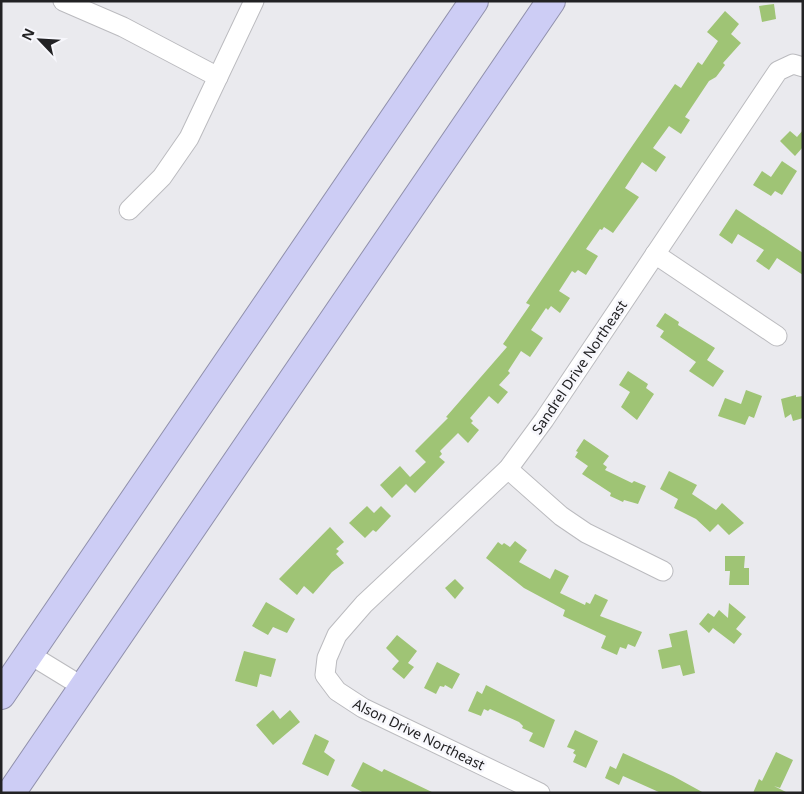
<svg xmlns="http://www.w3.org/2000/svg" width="804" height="794" viewBox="0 0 804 794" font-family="'Noto Sans',sans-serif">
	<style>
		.building { fill: #9fc475 }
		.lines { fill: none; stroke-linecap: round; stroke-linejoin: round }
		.minor-casing { stroke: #bbbbbf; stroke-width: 21 }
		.highway-casing { stroke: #9191ac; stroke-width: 30 }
		.minor { stroke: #fff; stroke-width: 19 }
		.highway { stroke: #cdcdf5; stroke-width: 28 }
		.labels { text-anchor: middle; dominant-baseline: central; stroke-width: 5; stroke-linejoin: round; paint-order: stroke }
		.street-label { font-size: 14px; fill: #222224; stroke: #f7f7fc }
	</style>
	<rect width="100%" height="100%" fill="#eaeaee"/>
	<g class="building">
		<path d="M774 4 776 19 762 22 759 6Z"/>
		<path d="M725 11 739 24 731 34 741 43 723 63 725 65 716 77 709 81 685 117 690 120 681 134 669 126 653 148 666 157 656 172 642 162 625 188 639 197 613 233 604 227 602 230 600 229 586 249 598 256 586 275 578 270 575 273 572 271 559 291 570 298 560 313 551 306 548 310 546 308 531 330 543 338 530 357 521 351 508 371 510 373 499 385 508 392 498 404 489 396 470 418 473 421 471 423 479 430 468 443 458 433 440 451 442 454 439 457 445 462 415 493 406 484 392 498 380 485 400 466 410 477 426 462 415 451 448 418 446 417 507 347 503 344 530 305 526 303 628 152 675 84 681 88 698 62 702 65 718 41 707 32Z"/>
		<path d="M803 130V147L795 156 780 141 790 131 797 137Z"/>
		<path d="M782 161 797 171 782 195 775 191 771 196 753 185 762 171 771 177Z"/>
		<path d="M736 209 803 253V275L777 258 769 270 756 261 764 250 738 234 732 244 719 235Z"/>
		<path d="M665 313 679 322 678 325 715 348 707 360 724 371 713 387 689 371 696 362 660 337 664 331 656 326Z"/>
		<path d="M628 371 648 384 646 388 654 394 637 420 621 407 630 392 619 385Z"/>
		<path d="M746 390 762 396 754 418 749 416 745 425 718 416 725 398 741 404Z"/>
		<path d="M796 395V397L803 396V418L793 421 791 414 785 418 781 399Z"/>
		<path d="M584 439 609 456 603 464 607 467 605 470 632 483 634 481 646 486 638 504 624 500 623 502 610 496 611 493 582 474 588 466 575 457 578 452 576 451Z"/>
		<path d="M669 471 697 485 692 494 716 510 722 503 744 523 729 535 718 524 710 532 696 519 674 508 678 499 660 489Z"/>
		<path d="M367 506 374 513 381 506 391 516 376 532 373 530 365 538 349 523Z"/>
		<path d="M330 527 344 542 336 549 339 551 336 554 344 563 332 572 313 594 304 586 297 595 279 579Z"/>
		<path d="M515 541 527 550 519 562 550 579 555 569 569 576 560 593 585 605 586 602 590 604 595 594 608 600 600 616 642 632 635 647 628 644 626 649 620 647 617 655 601 648 606 636 563 616 565 610 524 588 486 558 498 542 502 545 504 543 510 547Z"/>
		<path d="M725 556H745L744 568H749V585H729L730 571H725Z"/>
		<path d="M455 579 464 588 455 599 445 588Z"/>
		<path d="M266 602 295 619 287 633 273 627 268 635 252 626Z"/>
		<path d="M729 603 746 617 736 629 742 634 734 644 713 628 709 633 699 624 708 613 714 617 719 610 728 618Z"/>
		<path d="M687 630 695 673 683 676 680 665 662 669 658 650 672 647 669 634Z"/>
		<path d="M397 635 417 651 408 663 414 667 404 679 392 669 399 661 386 648Z"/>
		<path d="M244 651 276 659 271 677 260 674 257 687 235 681Z"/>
		<path d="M437 662 460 674 452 689 445 685 444 687 440 686 436 694 424 688Z"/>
		<path d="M486 685 555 720 544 748 529 741 533 733 522 728 523 726 519 722 490 709 488 711 484 709 481 716 468 711 477 691 482 694Z"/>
		<path d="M273 710 280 719 290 710 300 722 273 745 256 725Z"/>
		<path d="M575 730 598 741 586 768 573 762 576 755 573 753 575 750 567 747Z"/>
		<path d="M315 734 329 741 324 752 335 760 328 776 302 764Z"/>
		<path d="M776 752 793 760 780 788 774 786 788 793H753L759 779 762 781Z"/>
		<path d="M623 753 673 776 704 793H661L623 776 619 785 605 778 610 766 616 769Z"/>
		<path d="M363 762 382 772 384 769 434 793H364L351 786Z"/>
	</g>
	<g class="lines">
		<g class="minor-casing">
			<g id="minor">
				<path d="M63 1 123 27 218 77"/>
				<path d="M129 210 162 177 189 138 254 1"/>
				<path d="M655 254 777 336"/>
				<path d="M508 469 561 516 586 533 663 571"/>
				<path d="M29 654 83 687"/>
				<path d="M540 793 363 708 337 691 325 675 327 658 337 635 364 604 508 469 544 420 778 71 793 64 803 67"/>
			</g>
		</g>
		<g class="highway-casing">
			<g id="highway">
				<path d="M1 695 474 1"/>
				<path d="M11 793 551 1"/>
			</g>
		</g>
		<use href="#minor" class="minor"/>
		<use href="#highway" class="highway"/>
	</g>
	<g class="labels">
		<g class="street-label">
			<text transform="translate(579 367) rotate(-56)">Sandrel Drive Northeast</text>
			<text transform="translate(419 734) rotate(26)">Alson Drive Northeast</text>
		</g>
	</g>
	<rect width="804" height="794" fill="none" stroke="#222224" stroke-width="5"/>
	<g transform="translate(40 40) rotate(295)" stroke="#f7f7fc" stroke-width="4" paint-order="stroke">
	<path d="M0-4L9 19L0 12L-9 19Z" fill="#222224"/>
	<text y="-8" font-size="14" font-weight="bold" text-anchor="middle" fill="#222224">N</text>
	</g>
</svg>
